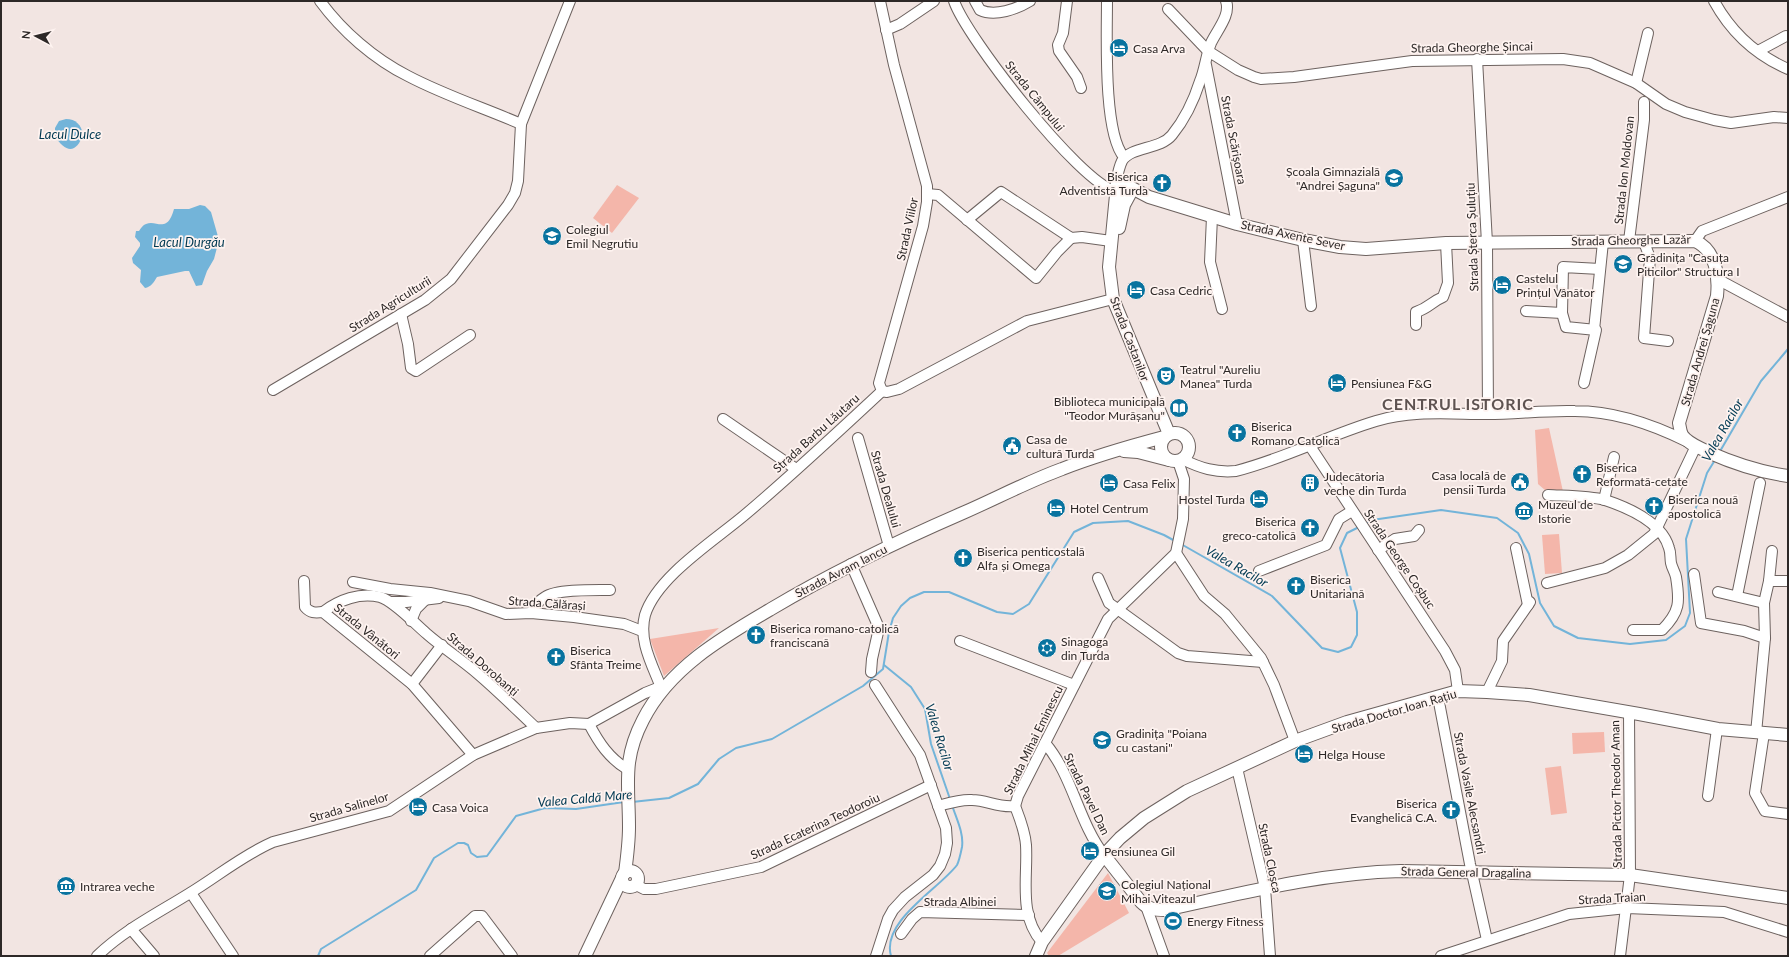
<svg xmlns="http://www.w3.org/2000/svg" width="1789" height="957" viewBox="0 0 1789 957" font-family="Lato,sans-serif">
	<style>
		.green { fill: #f4b6aa }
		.water { fill: #73b4d9 }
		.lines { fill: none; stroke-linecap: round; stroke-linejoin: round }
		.stream { stroke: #73b4d9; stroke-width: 2 }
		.minor-casing { stroke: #6d625f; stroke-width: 12 }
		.major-casing { stroke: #6d625f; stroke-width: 14 }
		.minor { stroke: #fff; stroke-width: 10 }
		.major { stroke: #fff; stroke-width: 12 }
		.labels { text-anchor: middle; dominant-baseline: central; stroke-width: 3.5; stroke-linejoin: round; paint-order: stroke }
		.street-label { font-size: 12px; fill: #2d2827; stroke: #fef3f0 }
		.poi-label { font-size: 12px; fill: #2d2827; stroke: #fef3f0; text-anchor: start }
		.water-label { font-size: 13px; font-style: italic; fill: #003952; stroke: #fef3f0 }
		.district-label { font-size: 16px; font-weight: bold; letter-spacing: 1px; fill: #5e5351; stroke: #fef3f0 }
	</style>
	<rect width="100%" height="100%" fill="#f2e5e2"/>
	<g class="green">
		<path d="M617 185 639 198 612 233 593 218Z"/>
		<path d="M1549 428 1564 496 1548 495 1546 491 1538 484 1535 430Z"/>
		<path d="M1559 534 1562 573 1545 574 1542 535Z"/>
		<path d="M719 628 664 676 650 639Z"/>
		<path d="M1604 732 1605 752 1573 754 1572 733Z"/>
		<path d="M1561 766 1567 813 1551 815 1545 768Z"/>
		<path d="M1108 873 1129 913 1058 956H1049L1047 953Z"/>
	</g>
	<g class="water">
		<path d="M66 119C76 119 81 125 83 134 77 154 65 153 55 136V128L59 121Z"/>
		<path d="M200 205 205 206 211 212 219 240 214 259 207 271 202 285 196 286 189 271H185L157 277C154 282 151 287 145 288L140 282 141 270 133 263 132 258 140 246V243L135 237 136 231H139C141 228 143 225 146 224 155 220 163 230 170 219 172 216 173 212 174 209H189Z"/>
	</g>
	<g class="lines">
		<g class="stream">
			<path d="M1719 453 1761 381 1788 349"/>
			<path d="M1365 524 1372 520 1441 510 1497 518 1518 533 1529 554 1540 603 1554 626 1578 638 1630 644 1666 640 1685 626 1690 613 1686 539 1707 473 1715 460"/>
			<path d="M1181 544 1272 596 1322 648 1338 652 1351 647 1357 635V612L1340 548 1347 533 1359 527"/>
			<path d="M884 665 911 687 925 709 931 744 950 799"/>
			<path d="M632 802 669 798 698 784 719 759 736 748 772 739 863 686 883 669 889 632 893 618 901 606 910 598 924 592H949L997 612 1013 614 1029 604 1074 532 1093 523 1128 521 1164 535 1175 541"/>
			<path d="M318 956 321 949 416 890 434 858 458 843H464L468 845 471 853 477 857 487 856 516 816 545 808 576 809 624 802"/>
			<path d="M891 956C881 921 939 889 957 865 959 861 961 852 962 847 964 833 956 818 952 805"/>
		</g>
		<g class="minor-casing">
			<g id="minor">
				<path d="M320 1C342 31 374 59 408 76 444 95 484 108 521 124"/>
				<path d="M880 1 894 65 927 186V202L923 226 879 383 882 391"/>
				<path d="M954 1C966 37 1080 183 1115 191"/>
				<path d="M975 1 980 10C995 17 1017 9 1030 1"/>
				<path d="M1067 1 1063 33 1058 45 1059 51 1077 77 1081 88"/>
				<path d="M1107 1C1107 35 1103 133 1124 157"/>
				<path d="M1714 1C1731 32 1756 55 1788 69"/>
				<path d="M1168 9 1208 51 1238 70 1254 77 1261 79 1294 77 1412 61 1563 59 1590 63 1636 83 1666 104 1685 112 1714 120 1731 123 1774 117 1788 118"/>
				<path d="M886 30 900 24 934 1"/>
				<path d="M1758 51 1786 36"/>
				<path d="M1477 59 1487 243 1488 414"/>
				<path d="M1206 65 1237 224"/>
				<path d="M1636 83 1648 33"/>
				<path d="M1115 188C1117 179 1118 169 1122 161 1131 146 1160 150 1172 135 1185 119 1194 100 1200 81 1205 69 1206 55 1211 43 1217 30 1231 15 1226 1"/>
				<path d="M927 194 938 195 1036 278 1057 252 1071 238"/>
				<path d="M1212 217 1210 262 1222 309"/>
				<path d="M967 220 1001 192 1071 238 1082 237 1111 241"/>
				<path d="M1303 240 1311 306"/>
				<path d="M1629 241 1644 120V102"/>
				<path d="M1695 241 1702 231 1788 197"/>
				<path d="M1644 242 1650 258 1644 338 1668 341"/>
				<path d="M1719 280 1788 317"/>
				<path d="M1526 311 1562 313"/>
				<path d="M401 314 408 344 411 368 416 371 470 335"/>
				<path d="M1416 325V312C1429 308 1431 302 1443 297L1448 283 1446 243"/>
				<path d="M1594 330 1603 242"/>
				<path d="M1584 383 1596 330 1566 327 1562 313 1563 267 1600 269"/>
				<path d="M273 390 425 300 451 279 508 205 515 193 518 181 521 124 570 1"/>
				<path d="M882 391 887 392 899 389 1027 321 1113 299"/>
				<path d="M723 419 796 469"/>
				<path d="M858 438 889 546"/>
				<path d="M1310 446 1445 651 1455 670 1458 691"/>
				<path d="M1182 459C1200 468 1216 473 1236 471 1284 459 1329 435 1376 421 1412 410 1450 414 1487 414 1517 414 1546 410 1575 411 1613 411 1654 425 1688 442"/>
				<path d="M1548 495C1565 496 1589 496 1605 500 1629 508 1662 522 1669 548 1671 553 1670 558 1671 563 1672 568 1675 572 1676 577 1680 602 1680 612 1662 630H1633"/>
				<path d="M1604 500 1614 457"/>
				<path d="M1516 548 1528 605"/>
				<path d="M1378 550 1395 539 1414 536 1419 530"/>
				<path d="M1176 553 1204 596 1225 614 1261 658 1274 685 1295 741"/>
				<path d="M851 564 879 628 872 659 871 672"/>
				<path d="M1259 571 1326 545 1339 519 1352 511"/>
				<path d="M1694 574 1701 623 1744 631 1765 638"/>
				<path d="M1098 578 1109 603 1178 653 1187 656 1263 662"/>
				<path d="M304 581 305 607C310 613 315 613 323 612L412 684 473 755"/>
				<path d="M1769 581H1788"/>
				<path d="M353 582 390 589 430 593 469 601 506 614 531 613 574 617 624 624 642 631"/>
				<path d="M1547 583 1605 568 1628 555 1654 534 1696 446"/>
				<path d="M1718 592 1764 603"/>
				<path d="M1737 596 1760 483"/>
				<path d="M392 602H406L439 598"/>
				<path d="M323 612C339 600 360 592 380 597 394 601 415 624 427 634 443 648 462 660 478 674 498 691 517 710 536 728"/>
				<path d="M531 613C534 607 538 601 545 597 556 589 595 590 610 590"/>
				<path d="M411 621 416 609 425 600"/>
				<path d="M960 641 1074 685"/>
				<path d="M412 684 442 645"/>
				<path d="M875 685 920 755 946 828 947 843 945 854 940 866 933 875 905 897 893 910 888 919 876 956"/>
				<path d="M662 690C653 666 638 641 645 615 657 576 717 539 747 513 793 474 838 432 882 391"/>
				<path d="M1487 692 1502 661 1503 641 1530 602"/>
				<path d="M1438 697 1470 864 1487 940"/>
				<path d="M589 724C599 743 609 758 627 769"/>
				<path d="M1756 733 1765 638 1764 603 1769 581 1772 551"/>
				<path d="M1764 733 1755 793 1765 811 1788 814"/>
				<path d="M1045 743C1073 776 1078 821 1104 855"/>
				<path d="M1237 768 1265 888 1270 956"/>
				<path d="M1708 796 1717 729"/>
				<path d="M938 806C949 803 961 799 972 800 987 800 998 808 1015 806"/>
				<path d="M1015 806 1018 796 1108 619 1176 553 1183 519 1184 479 1178 461"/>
				<path d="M1015 806C1020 819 1025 831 1026 845 1028 877 1018 915 1042 942"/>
				<path d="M636 885 644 889H656L761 867 931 785"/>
				<path d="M191 893 233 956"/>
				<path d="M1146 906 1164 956"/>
				<path d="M131 929 154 956"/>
				<path d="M901 934 912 919 920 912 1029 915"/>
				<path d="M97 956C124 930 158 913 190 893 218 876 243 855 273 842L389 811 473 755 536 728 570 723 589 724 645 693 660 687"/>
				<path d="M430 956 475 916H482L512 956"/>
				<path d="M1441 956 1569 914 1627 908 1724 912 1788 932"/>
				<path d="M1620 956 1630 875 1629 712"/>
			</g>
		</g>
		<g class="major-casing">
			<g id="major">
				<path d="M1130 187 1149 197 1237 224 1303 240 1340 247 1366 249 1446 243 1695 241C1716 250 1719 276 1717 296L1679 423C1680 427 1680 431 1682 435 1688 444 1699 447 1708 452 1735 464 1759 472 1788 476"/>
				<path d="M1116 195 1109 267 1113 299 1169 434"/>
				<path d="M1119 228 1124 205 1131 192 1128 184C1122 182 1117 183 1115 189L1116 195 1122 200 1127 198"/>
				<circle cx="1175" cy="447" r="14"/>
				<path d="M1124 451 1138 452 1169 460"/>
				<path d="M1104 855 1141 902C1148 909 1155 910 1165 910 1243 893 1321 873 1401 871L1630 875 1788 898"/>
				<circle cx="630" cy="879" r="8"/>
				<path d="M625 873C627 858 629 843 629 827 629 785 622 760 643 720 669 668 723 637 771 609 833 572 898 541 965 512 997 498 1029 481 1062 469 1095 456 1130 446 1164 437"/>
				<path d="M585 956 622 878"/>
				<path d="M1036 956 1042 942 1104 855 1120 838 1144 818 1187 791 1295 741 1347 722 1458 691 1487 692 1529 695 1639 714 1718 729 1788 735"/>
			</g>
		</g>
		<use href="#minor" class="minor"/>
		<use href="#major" class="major"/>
	</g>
	<defs>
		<g id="hotel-disc" transform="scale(1)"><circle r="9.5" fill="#09739f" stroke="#fef3f0"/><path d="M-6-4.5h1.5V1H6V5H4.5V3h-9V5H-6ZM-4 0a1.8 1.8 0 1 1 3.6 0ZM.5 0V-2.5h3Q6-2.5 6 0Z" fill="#fff"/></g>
		<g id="school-disc" transform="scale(1)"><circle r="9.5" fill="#09739f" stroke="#fef3f0"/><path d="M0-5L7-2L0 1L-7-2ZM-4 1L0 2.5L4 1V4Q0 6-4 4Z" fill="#fff"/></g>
		<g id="church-disc" transform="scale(1)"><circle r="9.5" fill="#09739f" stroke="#fef3f0"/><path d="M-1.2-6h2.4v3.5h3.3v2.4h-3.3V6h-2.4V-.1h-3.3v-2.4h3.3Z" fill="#fff"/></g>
		<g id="theatre-disc" transform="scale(1)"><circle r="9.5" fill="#09739f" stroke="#fef3f0"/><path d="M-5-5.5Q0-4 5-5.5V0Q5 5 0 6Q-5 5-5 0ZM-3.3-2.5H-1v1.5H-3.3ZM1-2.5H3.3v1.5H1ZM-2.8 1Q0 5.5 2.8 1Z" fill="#fff"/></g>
		<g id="library-disc" transform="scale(1)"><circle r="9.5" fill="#09739f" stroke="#fef3f0"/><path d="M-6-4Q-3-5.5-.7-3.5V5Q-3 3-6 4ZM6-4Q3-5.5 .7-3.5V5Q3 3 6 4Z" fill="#fff"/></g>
		<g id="civic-disc" transform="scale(1)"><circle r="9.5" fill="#09739f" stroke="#fef3f0"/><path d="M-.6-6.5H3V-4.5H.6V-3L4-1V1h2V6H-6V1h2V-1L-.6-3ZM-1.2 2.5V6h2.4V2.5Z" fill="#fff"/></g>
		<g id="building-disc" transform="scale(1)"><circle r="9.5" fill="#09739f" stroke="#fef3f0"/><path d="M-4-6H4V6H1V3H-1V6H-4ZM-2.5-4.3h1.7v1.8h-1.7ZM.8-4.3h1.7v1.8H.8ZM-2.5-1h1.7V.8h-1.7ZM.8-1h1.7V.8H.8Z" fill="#fff"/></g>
		<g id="museum-disc" transform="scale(1)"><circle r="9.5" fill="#09739f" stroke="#fef3f0"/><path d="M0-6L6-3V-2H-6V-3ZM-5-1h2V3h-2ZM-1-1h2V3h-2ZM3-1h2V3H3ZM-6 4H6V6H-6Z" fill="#fff"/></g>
		<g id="synagogue-disc" transform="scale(1)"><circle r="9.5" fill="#09739f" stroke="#fef3f0"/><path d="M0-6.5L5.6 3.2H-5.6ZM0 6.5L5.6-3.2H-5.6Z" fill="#fff"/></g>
		<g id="stadium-disc" transform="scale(1)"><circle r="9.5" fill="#09739f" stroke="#fef3f0"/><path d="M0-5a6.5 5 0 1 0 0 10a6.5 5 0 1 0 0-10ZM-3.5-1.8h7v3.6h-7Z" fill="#fff"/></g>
	</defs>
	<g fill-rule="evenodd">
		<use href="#hotel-disc" x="1119" y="48"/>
		<use href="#school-disc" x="1394" y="178"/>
		<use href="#church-disc" x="1162" y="183"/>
		<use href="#school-disc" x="552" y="236"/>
		<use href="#school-disc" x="1623" y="264"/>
		<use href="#hotel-disc" x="1502" y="285"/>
		<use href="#hotel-disc" x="1136" y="290"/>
		<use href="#theatre-disc" x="1166" y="376"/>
		<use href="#hotel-disc" x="1337" y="383"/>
		<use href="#library-disc" x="1179" y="408"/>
		<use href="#church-disc" x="1237" y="433"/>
		<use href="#civic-disc" x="1012" y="446"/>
		<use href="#church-disc" x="1582" y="474"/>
		<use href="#civic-disc" x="1520" y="482"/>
		<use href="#hotel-disc" x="1109" y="483"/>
		<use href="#building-disc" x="1310" y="483"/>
		<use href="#hotel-disc" x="1259" y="499"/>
		<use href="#church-disc" x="1654" y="506"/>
		<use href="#hotel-disc" x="1056" y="508"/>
		<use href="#museum-disc" x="1524" y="511"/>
		<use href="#church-disc" x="1310" y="528"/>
		<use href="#church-disc" x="963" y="558"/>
		<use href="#church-disc" x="1296" y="586"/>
		<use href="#church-disc" x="756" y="635"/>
		<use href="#synagogue-disc" x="1047" y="648"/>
		<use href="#church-disc" x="556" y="657"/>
		<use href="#school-disc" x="1102" y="740"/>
		<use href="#hotel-disc" x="1304" y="754"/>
		<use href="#hotel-disc" x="418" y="807"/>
		<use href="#church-disc" x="1451" y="810"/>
		<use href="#hotel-disc" x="1090" y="851"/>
		<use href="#museum-disc" x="66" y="886"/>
		<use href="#school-disc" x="1107" y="891"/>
		<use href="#stadium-disc" x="1173" y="921"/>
	</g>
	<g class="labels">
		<g class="street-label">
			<text transform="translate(1472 47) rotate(-1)">Strada Gheorghe Șincai</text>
			<text transform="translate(1035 96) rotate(51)">Strada Câmpului</text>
			<text transform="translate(1234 140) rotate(79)">Strada Scărișoara</text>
			<text transform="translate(1624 170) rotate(-84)">Strada Ion Moldovan</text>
			<text transform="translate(907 229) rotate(-78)">Strada Viilor</text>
			<text transform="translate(1293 235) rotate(12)">Strada Axente Sever</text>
			<text transform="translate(1472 237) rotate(-92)">Strada Șterca Șuluțiu</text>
			<text transform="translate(1631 240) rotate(-1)">Strada Gheorghe Lazăr</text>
			<text transform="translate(390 304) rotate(-32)">Strada Agriculturii</text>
			<text transform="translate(1130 339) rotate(69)">Strada Castanilor</text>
			<text transform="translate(1700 352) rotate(-74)">Strada Andrei Șaguna</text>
			<text transform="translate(816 433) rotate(-42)">Strada Barbu Lăutaru</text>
			<text transform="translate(886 489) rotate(74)">Strada Dealului</text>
			<text transform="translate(1400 559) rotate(56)">Strada George Coșbuc</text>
			<text transform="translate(841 571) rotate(-27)">Strada Avram Iancu</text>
			<text transform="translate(547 603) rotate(4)">Strada Călărași</text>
			<text transform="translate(367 631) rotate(39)">Strada Vânători</text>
			<text transform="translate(483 664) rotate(41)">Strada Dorobanți</text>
			<text transform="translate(1394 711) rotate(-16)">Strada Doctor Ioan Rațiu</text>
			<text transform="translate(1033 740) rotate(-64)">Strada Mihai Eminescu</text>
			<text transform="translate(1470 793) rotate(79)">Strada Vasile Alecsandri</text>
			<text transform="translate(1087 794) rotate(64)">Strada Pavel Dan</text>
			<text transform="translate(1616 794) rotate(-91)">Strada Pictor Theodor Aman</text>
			<text transform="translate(349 807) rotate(-16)">Strada Salinelor</text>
			<text transform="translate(815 826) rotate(-25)">Strada Ecaterina Teodoroiu</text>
			<text transform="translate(1270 858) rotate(78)">Strada Cloșca</text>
			<text transform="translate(1466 872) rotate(1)">Strada General Dragalina</text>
			<text transform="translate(1612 898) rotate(-3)">Strada Traian</text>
			<text x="960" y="901">Strada Albinei</text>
		</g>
		<g class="poi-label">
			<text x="1133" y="48">Casa Arva</text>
			<text x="1380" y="171" text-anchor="end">Școala Gimnazială<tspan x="1380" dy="14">"Andrei Șaguna"</tspan></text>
			<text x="1148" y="176" text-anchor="end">Biserica<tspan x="1148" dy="14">Adventistă Turda</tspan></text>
			<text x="566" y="229">Colegiul<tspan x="566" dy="14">Emil Negrutiu</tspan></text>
			<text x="1637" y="257">Grădinița "Casuța<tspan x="1637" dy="14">Piticilor" Structura I</tspan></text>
			<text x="1516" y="278">Castelul<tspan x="1516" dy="14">Prințul Vânător</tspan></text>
			<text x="1150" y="290">Casa Cedric</text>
			<text x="1180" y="369">Teatrul "Aureliu<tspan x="1180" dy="14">Manea" Turda</tspan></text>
			<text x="1351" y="383">Pensiunea F&amp;G</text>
			<text x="1165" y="401" text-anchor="end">Biblioteca municipală<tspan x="1165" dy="14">"Teodor Murășanu"</tspan></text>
			<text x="1251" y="426">Biserica<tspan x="1251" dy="14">Romano Catolică</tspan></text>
			<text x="1026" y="439">Casa de<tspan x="1026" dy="14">cultură Turda</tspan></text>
			<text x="1596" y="467">Biserica<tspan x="1596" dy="14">Reformată-cetate</tspan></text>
			<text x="1506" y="475" text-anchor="end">Casa locală de<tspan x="1506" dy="14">pensii Turda</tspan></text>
			<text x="1324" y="476">Judecătoria<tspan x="1324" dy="14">veche din Turda</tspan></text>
			<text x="1123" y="483">Casa Felix</text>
			<text x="1245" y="499" text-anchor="end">Hostel Turda</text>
			<text x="1668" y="499">Biserica nouă<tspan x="1668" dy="14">apostolică</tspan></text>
			<text x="1538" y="504">Muzeul de<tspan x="1538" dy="14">Istorie</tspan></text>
			<text x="1070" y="508">Hotel Centrum</text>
			<text x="1296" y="521" text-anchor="end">Biserica<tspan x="1296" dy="14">greco-catolică</tspan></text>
			<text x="977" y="551">Biserica penticostală<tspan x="977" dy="14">Alfa și Omega</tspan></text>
			<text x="1310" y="579">Biserica<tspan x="1310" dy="14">Unitariană</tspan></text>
			<text x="770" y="628">Biserica romano-catolică<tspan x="770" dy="14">franciscană</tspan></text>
			<text x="1061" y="641">Sinagoga<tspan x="1061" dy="14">din Turda</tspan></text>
			<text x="570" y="650">Biserica<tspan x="570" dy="14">Sfânta Treime</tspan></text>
			<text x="1116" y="733">Gradinița "Poiana<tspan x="1116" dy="14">cu castani"</tspan></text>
			<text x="1318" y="754">Helga House</text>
			<text x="1437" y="803" text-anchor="end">Biserica<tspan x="1437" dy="14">Evanghelică C.A.</tspan></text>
			<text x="432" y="807">Casa Voica</text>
			<text x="1104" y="851">Pensiunea Gil</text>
			<text x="1121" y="884">Colegiul Național<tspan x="1121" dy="14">Mihai Viteazul</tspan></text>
			<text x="80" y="886">Intrarea veche</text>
			<text x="1187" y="921">Energy Fitness</text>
		</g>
		<g class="water-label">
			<text x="70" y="134">Lacul Dulce</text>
			<text x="189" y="242">Lacul Durgău</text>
			<text transform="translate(1722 430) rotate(-60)">Valea Racilor</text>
			<text transform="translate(1237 566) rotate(30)">Valea Racilor</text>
			<text transform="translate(940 737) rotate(73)">Valea Racilor</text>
			<text transform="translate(585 798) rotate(-5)">Valea Caldă Mare</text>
		</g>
		<g class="district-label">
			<text x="1458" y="403">CENTRUL ISTORIC</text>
		</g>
	</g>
	<rect width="1789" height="957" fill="none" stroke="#2d2827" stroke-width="4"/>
	<g transform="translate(36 36) rotate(277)" stroke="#fef3f0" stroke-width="3" paint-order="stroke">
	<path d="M0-3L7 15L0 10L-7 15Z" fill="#2d2827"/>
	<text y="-6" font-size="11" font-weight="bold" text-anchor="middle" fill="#2d2827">N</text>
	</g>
</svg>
